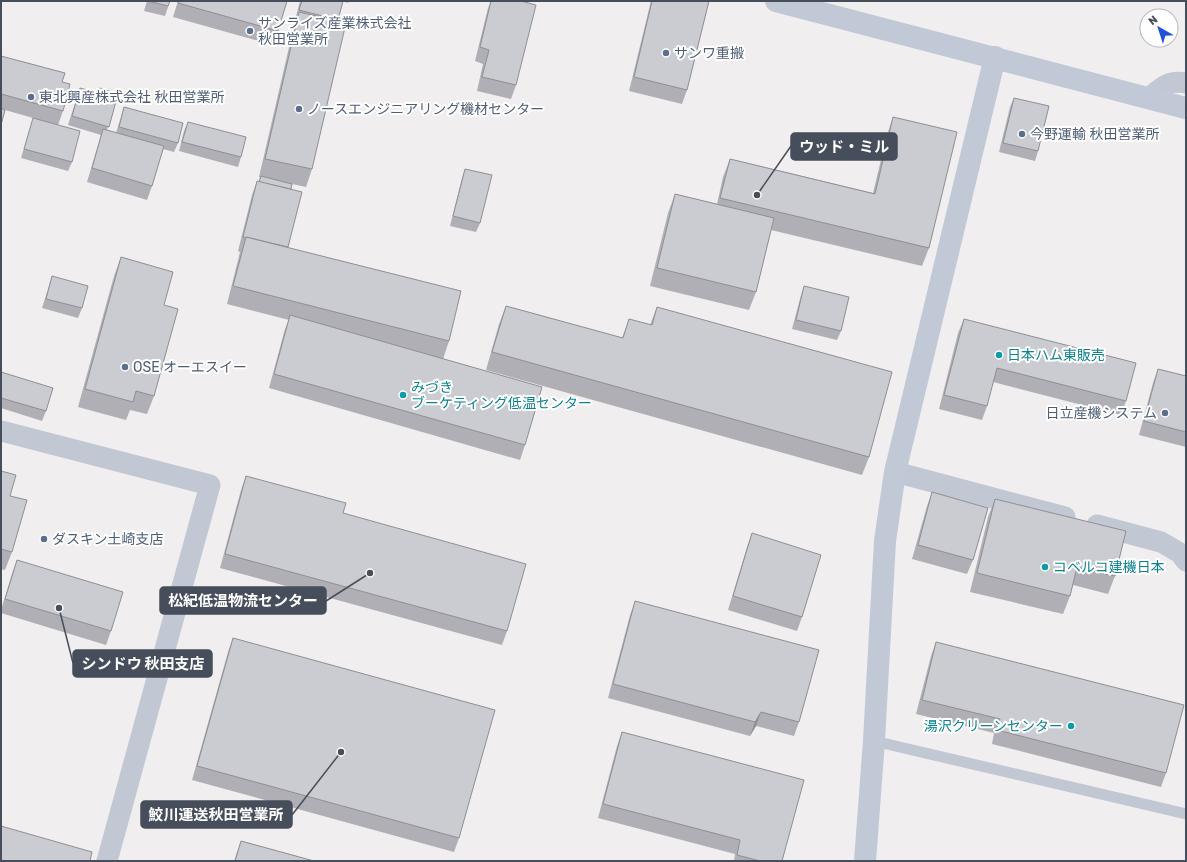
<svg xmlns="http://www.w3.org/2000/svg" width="1187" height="862" viewBox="0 0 1187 862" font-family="Rubik,'Noto Sans JP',sans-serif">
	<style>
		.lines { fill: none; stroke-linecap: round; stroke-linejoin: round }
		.lane { stroke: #c2c8d3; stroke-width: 11 }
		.street { stroke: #c2c8d3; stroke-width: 21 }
		.secondary { stroke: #c1c8d6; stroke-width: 22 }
		.wall { fill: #afafb5 }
		.shaded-wall { fill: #8e8f93 }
		.building { fill: #cbccd2; stroke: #8e8f93 }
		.service-dot { fill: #5c6f8a; stroke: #fff; stroke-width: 1.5 }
		.culture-dot { fill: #0f9aa8; stroke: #fff; stroke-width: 1.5 }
		.labels { text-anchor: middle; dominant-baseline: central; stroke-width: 4; stroke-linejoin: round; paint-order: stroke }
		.service-label { font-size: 14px; fill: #4e5e75; stroke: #fff; text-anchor: start }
		.culture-label { font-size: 14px; fill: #0d838f; stroke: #fff; text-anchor: start }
		.leader { fill: none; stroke: #474e5b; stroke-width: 1.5 }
		.callout-dot { fill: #474e5b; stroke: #fff; stroke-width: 1.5 }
		.callout { fill: #474e5b; stroke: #474e5b; stroke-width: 1.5 }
		.callout-label { font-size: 15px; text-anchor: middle; font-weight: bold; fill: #fff }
	</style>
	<rect width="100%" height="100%" fill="#f0eeee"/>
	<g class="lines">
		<path class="lane" d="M874 741 1186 814"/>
		<g class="street">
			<path d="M1149 98C1162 87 1168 80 1186 83"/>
			<path d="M1 431 210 485 107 861"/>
			<path d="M895 472 1065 517"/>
			<path d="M1097 525 1161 542 1180 553 1186 561"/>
		</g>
		<g class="secondary">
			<path d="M776 1 1186 108"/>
			<path d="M865 861 874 741 885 541 895 472 995 57"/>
		</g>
	</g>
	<g class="wall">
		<path d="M147 1H170L165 16 144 11Z"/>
		<path d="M178 1H287L278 31 273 45 173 17Z"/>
		<path d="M300 1H349L348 3 343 1 338 21 312 169 306 187 292 184 291 189 288 247 449 341 443 359 525 445 520 460 269 388 285 329 289 320 227 304 240 252 238 251 252 195 257 181 259 182 260 177H259L293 30 295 24H294Z"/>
		<path d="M491 1H521L516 85 511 99 477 91 483 64 475 61 488 8Z"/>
		<path d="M651 1H709L687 90 682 104 629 91Z"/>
		<path d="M1 56 62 82 63 111 58 125 5 110 1 125Z"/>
		<path d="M80 88 98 93 118 94 107 130 116 133 121 117 124 107 178 143 174 152 163 149 152 186 147 200 87 182 101 135 68 125Z"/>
		<path d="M1014 98 1038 151 1035 161 999 152 1010 107Z"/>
		<path d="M893 117 929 248 922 266 771 230 756 292 749 310 650 286 668 213 675 194 717 204 723 177 730 159 873 193 887 135Z"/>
		<path d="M33 118 72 162 68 171 21 158Z"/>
		<path d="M188 122 241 157 238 167 179 151 184 131Z"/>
		<path d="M465 169 480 223 476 232 450 226 462 178Z"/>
		<path d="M121 257 164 305 154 396 147 414 130 410 126 420 78 407 114 276Z"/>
		<path d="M52 276 82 308 78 318 42 308 49 286Z"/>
		<path d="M804 286 841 331 837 340 792 329 801 295Z"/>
		<path d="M506 306 622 338 629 319 650 325 657 307 869 457 862 475 486 370 499 324Z"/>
		<path d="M964 319 1126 401 1121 415 993 382 987 406 982 420 939 409 958 333Z"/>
		<path d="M1158 369 1186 376V447L1139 435 1153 383Z"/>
		<path d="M1 372 46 411 42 421 1 408Z"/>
		<path d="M1 471 10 496 12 552 5 570 1 569Z"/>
		<path d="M246 476 343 513 507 631 502 645 220 568 241 490Z"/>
		<path d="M932 492 973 560 967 574 912 559 927 506Z"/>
		<path d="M995 499 1115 576 1108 594 1073 585 1070 596 1063 614 970 592 988 517Z"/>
		<path d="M752 533 802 617 797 631 728 610 747 547Z"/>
		<path d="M17 560 111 631 106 645 1 613V610L12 574Z"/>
		<path d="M635 601 799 722 794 736 756 726 750 736 608 698 630 615Z"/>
		<path d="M233 638 459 838 454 852 192 780 228 652Z"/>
		<path d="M936 642 1166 773 1161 787 992 744 994 733 916 714 931 656Z"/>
		<path d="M622 732 782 861H734L735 854 598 818 617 746Z"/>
		<path d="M241 841 314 861H234Z"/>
	</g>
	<path class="shaded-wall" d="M761 712 756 726 750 736 755 722Z"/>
	<g class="building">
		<path d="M148 1H170L168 6Z"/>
		<path d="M179 1H287L278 31 178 3Z"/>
		<path d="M302 1H343L338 20 299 10Z"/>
		<path d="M491 1H521L536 5 516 85 482 77 489 50 480 47Z"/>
		<path d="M652 1H709L687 90 634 77Z"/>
		<path d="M299 12 346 23 312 169 265 159Z"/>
		<path d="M1 56 65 73 62 82 70 84 63 111 1 94Z"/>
		<path d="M80 88 98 93 99 88 118 94 109 127 72 116Z"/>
		<path d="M1014 98 1049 106 1038 151 1003 143Z"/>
		<path d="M124 107 183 123 178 143 119 127Z"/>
		<path d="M1 108 5 110 1 125Z"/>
		<path d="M893 117 957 132 929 248 720 198 730 159 875 194Z"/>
		<path d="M33 118 80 131 72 162 24 149Z"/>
		<path d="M188 122 246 137 241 157 182 142Z"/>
		<path d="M103 129 164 146 152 186 92 168Z"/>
		<path d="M465 169 492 175 480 223 453 216Z"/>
		<path d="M261 176 292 184 291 189 259 182Z"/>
		<path d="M257 181 302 192 288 247 246 237V238L243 237Z"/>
		<path d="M675 194 774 218 756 292 657 268Z"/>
		<path d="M246 237 461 291 449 341 233 286Z"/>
		<path d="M121 257 173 272 164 305 178 309 154 396 136 391 133 402 85 389Z"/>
		<path d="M52 276 88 286 82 308 46 299Z"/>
		<path d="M804 286 849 297 841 331 796 320Z"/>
		<path d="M506 306 623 338 629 319 652 325 657 307 892 372 869 457 492 352Z"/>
		<path d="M290 315 542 387 525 445 274 374Z"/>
		<path d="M964 319 1136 363 1126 401 997 368 987 406 944 395Z"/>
		<path d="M1158 369 1186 376V432L1144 421Z"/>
		<path d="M1 372 53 388 46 411 1 398Z"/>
		<path d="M1 471 16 475 10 496 27 500 12 552 1 549Z"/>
		<path d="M246 476 346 503 343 513 526 564 507 631 225 554Z"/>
		<path d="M932 492 988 508 973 560 918 545Z"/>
		<path d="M995 499 1126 531 1115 576 1077 567 1070 596 977 573Z"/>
		<path d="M752 533 821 555 802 617 733 596Z"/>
		<path d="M17 560 123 592 111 631 5 599Z"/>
		<path d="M635 601 819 650 799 722 761 712 755 722 613 684Z"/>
		<path d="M233 638 495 710 459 838 197 766Z"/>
		<path d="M936 642 1184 705 1166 773 997 730 1000 719 922 700Z"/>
		<path d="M622 732 804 780 782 861H760L737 855 740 840 603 804Z"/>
		<path d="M1 826 92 852 90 861H1Z"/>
		<path d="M241 841 314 861H235Z"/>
	</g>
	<g class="service-dot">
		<circle cx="250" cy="31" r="4"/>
		<circle cx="666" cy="53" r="4"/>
		<circle cx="31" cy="97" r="4"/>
		<circle cx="299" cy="109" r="4"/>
		<circle cx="1022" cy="134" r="4"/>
		<circle cx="125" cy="367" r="4"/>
		<circle cx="1165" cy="413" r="4"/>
		<circle cx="44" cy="539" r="4"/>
	</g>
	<g class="culture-dot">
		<circle cx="999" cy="355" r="4"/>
		<circle cx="403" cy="395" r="4"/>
		<circle cx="1045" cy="567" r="4"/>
		<circle cx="1071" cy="726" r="4"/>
	</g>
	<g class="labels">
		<g class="service-label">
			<text x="258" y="23">サンライズ産業株式会社<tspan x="258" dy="16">秋田営業所</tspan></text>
			<text x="674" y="53">サンワ重搬</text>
			<text x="39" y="97">東北興産株式会社 秋田営業所</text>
			<text x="307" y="109">ノースエンジニアリング機材センター</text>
			<text x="1030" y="134">今野運輸 秋田営業所</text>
			<text x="133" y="367">OSE オーエスイー</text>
			<text x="1157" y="413" text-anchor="end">日立産機システム</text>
			<text x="52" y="539">ダスキン土崎支店</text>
		</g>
		<g class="culture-label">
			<text x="1007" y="355">日本ハム東販売</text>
			<text x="411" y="387">みづき<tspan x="411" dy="16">ブーケティング低温センター</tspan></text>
			<text x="1053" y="567">コベルコ建機日本</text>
			<text x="1063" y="726" text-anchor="end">湯沢クリーンセンター</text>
		</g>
	</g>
	<path class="leader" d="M757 195L791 146M370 573L326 601M59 608L73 663M341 752L292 815"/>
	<g class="callout-dot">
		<circle cx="757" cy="195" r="4"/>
		<circle cx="370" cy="573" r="4"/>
		<circle cx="59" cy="608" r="4"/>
		<circle cx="341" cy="752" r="4"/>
	</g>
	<g class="callout">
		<rect x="791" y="133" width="106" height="27" rx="4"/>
		<rect x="160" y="587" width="166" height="27" rx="4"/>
		<rect x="73" y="650" width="139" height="27" rx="4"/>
		<rect x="141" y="801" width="151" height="27" rx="4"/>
	</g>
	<g class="callout-label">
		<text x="844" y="152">ウッド・ミル</text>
		<text x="243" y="606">松紀低温物流センター</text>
		<text x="143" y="669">シンドウ 秋田支店</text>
		<text x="216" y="820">鮫川運送秋田営業所</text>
	</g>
	<rect width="1187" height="862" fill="none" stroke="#474e5b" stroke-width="4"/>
	<g transform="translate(1159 28) rotate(321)"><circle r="19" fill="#ffffff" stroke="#b5b8bd"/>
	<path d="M0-3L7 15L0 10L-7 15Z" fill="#1f51d9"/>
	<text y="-6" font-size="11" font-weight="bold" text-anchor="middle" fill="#474e5b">N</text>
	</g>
</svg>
